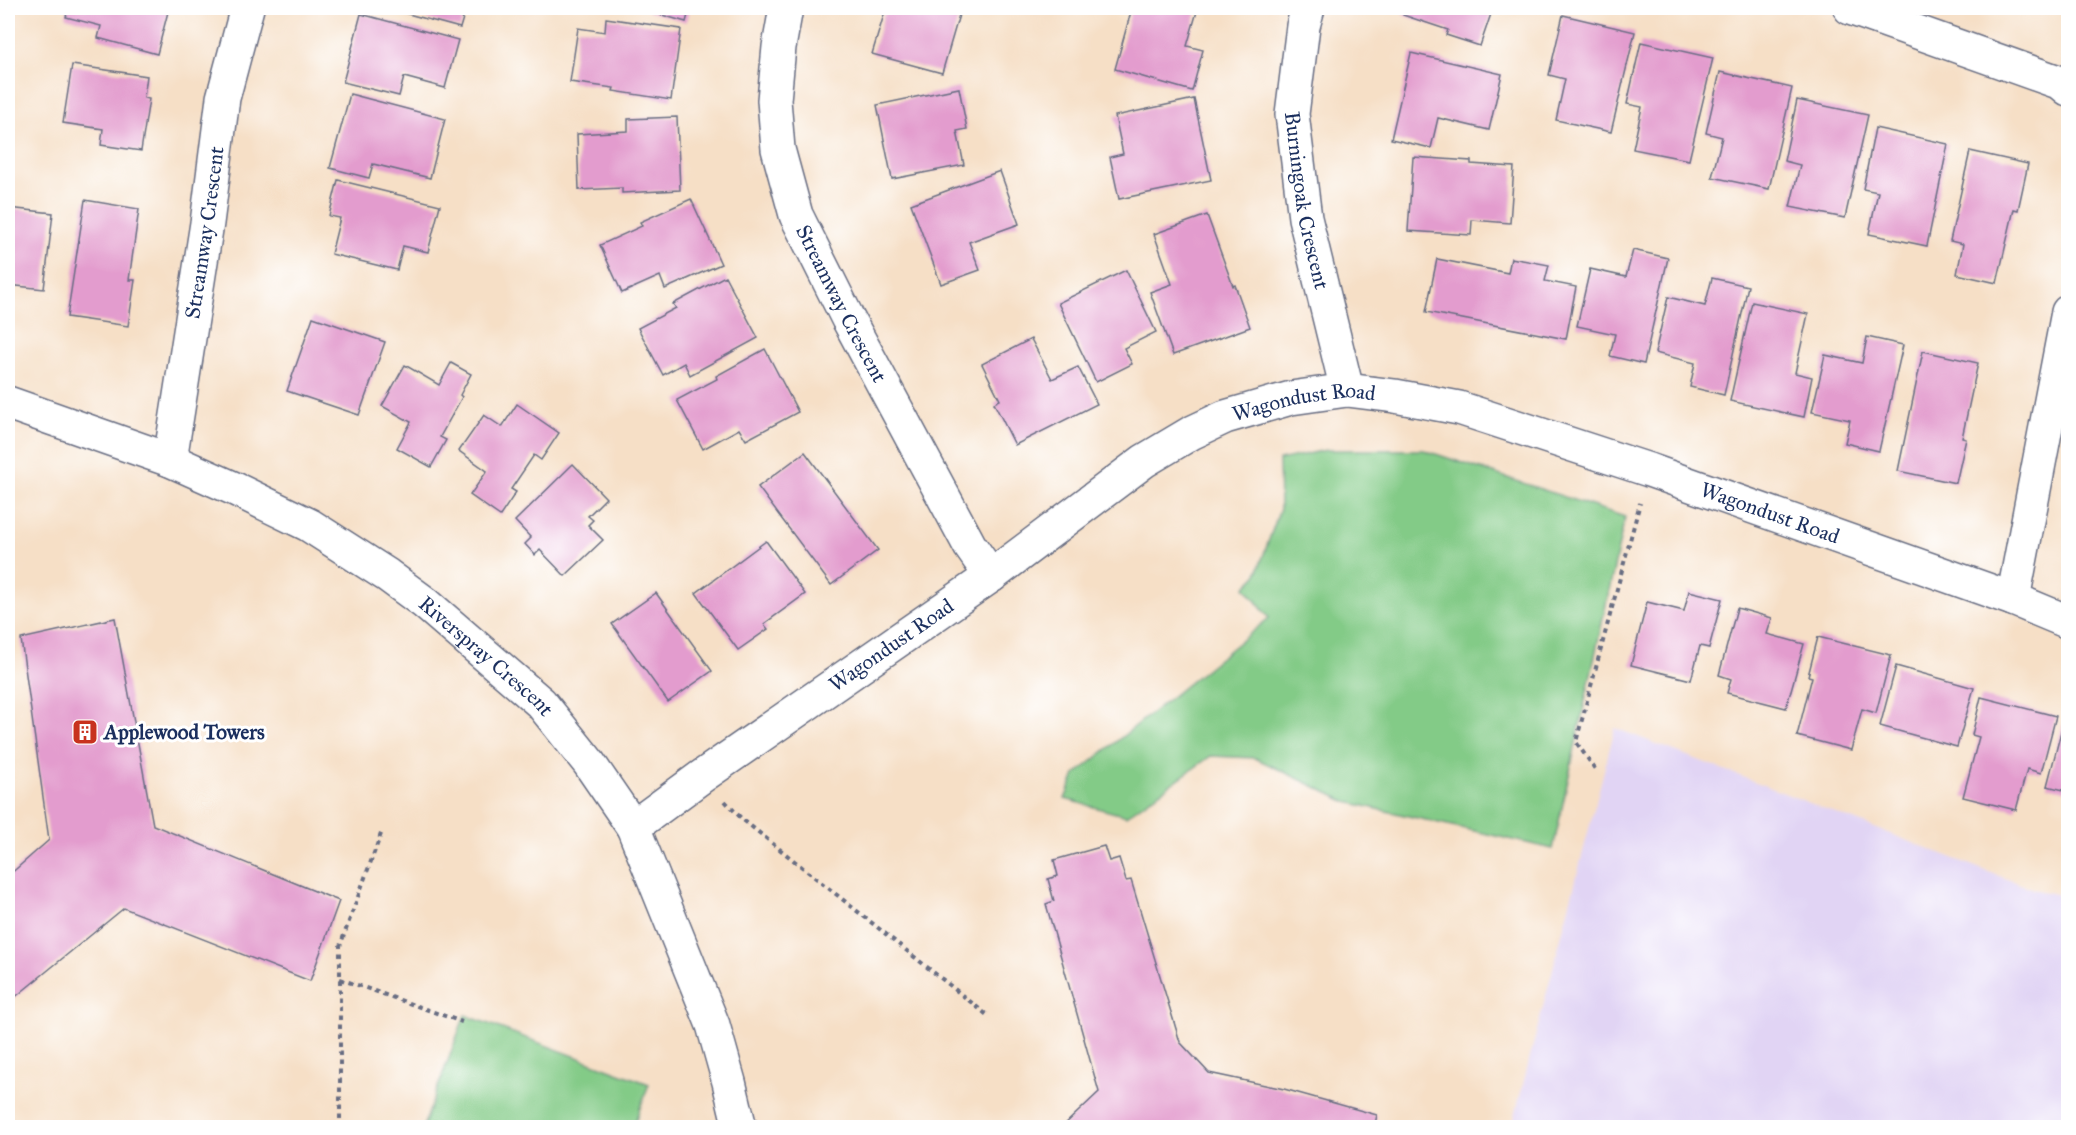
<svg xmlns="http://www.w3.org/2000/svg" width="2076" height="1135" viewBox="0 0 2076 1135" font-family="'IM FELL Great Primer',serif">
	<style>
		.built { fill: #e1d4f4 }
		.green { fill: #83cb87; stroke: #4f7d72; stroke-width: 1.5 }
		.building { fill: #e39cce }
		.lines { fill: none; stroke-linecap: round; stroke-linejoin: round }
		.minor-casing { stroke: #686d82; stroke-width: 36 }
		.path { stroke: #686d82; stroke-width: 4; stroke-dasharray: 4.5 4.5; stroke-linecap: butt }
		.minor { stroke: #fff; stroke-width: 33 }
		.labels { text-anchor: middle; dominant-baseline: central; stroke-width: 6; stroke-linejoin: round; paint-order: stroke }
		.street-label { font-size: 21px; fill: #1b2f5e; stroke: #fff }
		.poi-label { font-size: 21px; font-weight: bold; fill: #1b2f5e; stroke: #fff; text-anchor: start }
	</style>
	<rect width="100%" height="100%" fill="#fff"/>
	<filter id="ink" filterUnits="userSpaceOnUse"><feTurbulence type="fractalNoise" baseFrequency=".0167" numOctaves="2"/><feDisplacementMap in="SourceGraphic" scale="12" xChannelSelector="R" yChannelSelector="G"/><feConvolveMatrix kernelMatrix="1 2 1 2 8 2 1 2 1" color-interpolation-filters="sRGB"/></filter>
	<filter id="wash" filterUnits="userSpaceOnUse"><feTurbulence type="fractalNoise" baseFrequency=".008" numOctaves="4" result="noise"/><feDisplacementMap in="SourceGraphic" scale="24" xChannelSelector="R" yChannelSelector="G"/><feGaussianBlur stdDeviation="1.35" result="paint"/><feColorMatrix in="noise" values="0 0 0 0 0 0 0 0 0 0 0 0 0 0 0 0 0 1.4 0 .05"/><feComposite in="paint" operator="in"/></filter>
	<g filter="url(#wash)">
		<rect width="100%" height="100%" fill="#f6dfc6"/>
		<path class="built" d="M1615 728 2033 889 2068 897V1127H1512Z"/>
		<g class="green">
			<path d="M1326 450H1424L1625 517 1553 849 1347 802 1255 758 1211 756 1126 816 1065 799 1075 775 1269 618 1245 587 1256 576 1280 509 1279 460Z"/>
			<path d="M465 1015 649 1084 633 1127H423Z"/>
		</g>
		<g id="blocks">
			<g class="building">
				<path d="M68 8H169L157 54 98 38 101 26 66 17Z"/>
				<path d="M386 8H466L460 28Z"/>
				<path d="M648 8H690L686 22 648 11Z"/>
				<path d="M886 8H961L942 73 872 54Z"/>
				<path d="M1132 8H1198L1187 46 1203 50 1192 91 1115 69Z"/>
				<path d="M1405 8H1493L1480 46 1446 35 1448 30 1403 15Z"/>
				<path d="M361 14 458 40 445 88 404 77 399 96 343 82Z"/>
				<path d="M1563 15 1635 32 1611 132 1556 120 1565 79 1549 75Z"/>
				<path d="M606 18 681 29 671 100 613 91 614 88 570 82 578 28 605 32Z"/>
				<path d="M1641 42 1713 58 1689 160 1633 149 1642 107 1627 104Z"/>
				<path d="M1411 53 1502 74 1489 130 1438 118 1431 148 1391 139Z"/>
				<path d="M72 65 147 76 144 98 149 99 141 151 101 145 103 129 63 123Z"/>
				<path d="M1720 72 1792 88 1769 189 1712 177 1722 137 1706 133Z"/>
				<path d="M959 88 967 129 957 131 964 165 892 179 877 105Z"/>
				<path d="M350 94 445 119 430 178 373 164 369 178 330 168Z"/>
				<path d="M1194 99 1211 180 1119 199 1110 157 1123 154 1115 116Z"/>
				<path d="M1797 100 1868 115 1845 218 1790 207 1800 165 1784 161Z"/>
				<path d="M677 117 680 190 622 193V188L579 190 577 134 628 131V119Z"/>
				<path d="M1875 128 1948 144 1927 246 1869 234 1878 192 1863 189Z"/>
				<path d="M1970 151 2028 164 2018 210 2014 209 1997 283 1957 274 1963 244 1950 241Z"/>
				<path d="M1413 157 1471 161V164L1514 167 1510 223 1472 220 1471 235 1408 231Z"/>
				<path d="M1000 171 1019 224 969 242 980 270 941 284 911 204Z"/>
				<path d="M338 180 440 205 428 252 403 246 397 270 331 254 340 218 329 216Z"/>
				<path d="M691 199 721 264 665 289 660 276 622 293 600 245 642 226 640 222Z"/>
				<path d="M85 200 139 209 129 280H135L128 326 67 317Z"/>
				<path d="M8 208 53 213 44 289 8 285 11 256 8 255Z"/>
				<path d="M1207 215 1233 286 1235 285 1250 327 1173 355 1150 292 1172 284 1154 234Z"/>
				<path d="M1633 250 1668 258 1644 364 1610 356 1615 334 1577 326 1590 269 1626 277Z"/>
				<path d="M1511 258 1549 265 1545 281 1576 287 1566 339 1426 312 1437 259 1508 273Z"/>
				<path d="M1126 270 1156 332 1124 348 1132 364 1096 382 1058 303Z"/>
				<path d="M725 276 758 338 690 375 684 363 663 375 638 328 676 308 673 304Z"/>
				<path d="M1712 278 1748 286 1724 395 1690 387 1695 363 1655 353 1668 297 1705 306Z"/>
				<path d="M1752 302 1808 314 1795 373 1812 377 1804 417 1730 401Z"/>
				<path d="M313 317 385 342 359 415 287 391Z"/>
				<path d="M1867 337 1903 345 1879 451 1845 443 1850 420 1812 412 1825 355 1862 363Z"/>
				<path d="M1031 339 1052 379 1078 367 1097 404 1015 445 994 403 1000 400 982 364Z"/>
				<path d="M765 349 798 412 746 440 739 429 703 449 677 400 717 379 716 376Z"/>
				<path d="M1923 351 1978 363 1962 438 1966 439 1956 483 1898 471Z"/>
				<path d="M451 363 471 374 460 395 462 397 440 437 446 440 431 467 397 448 411 422 382 406 405 365 439 385Z"/>
				<path d="M517 404 559 433 541 460 534 455 511 489 516 492 500 516 470 495 487 471 459 451 484 415 502 427Z"/>
				<path d="M805 452 878 550 831 585 758 487Z"/>
				<path d="M573 464 606 498 588 516 593 520 588 525 603 540 565 576 540 550 535 555 525 544 531 538 515 521Z"/>
				<path d="M766 541 805 594 764 624 768 629 738 650 696 593Z"/>
				<path d="M1689 591 1722 599 1709 648 1700 646 1691 680 1631 665 1647 602 1684 611Z"/>
				<path d="M656 593 712 671 668 702 612 624Z"/>
				<path d="M1737 608 1772 618 1767 634 1804 644 1786 708 1727 693 1731 679 1719 675Z"/>
				<path d="M115 618 153 825 339 901 310 981 124 908 8 1003V876L49 840 21 639Z"/>
				<path d="M1818 637 1891 655 1876 713 1862 709 1851 750 1797 736 1812 677 1808 676Z"/>
				<path d="M1896 666 1974 688 1957 747 1880 726Z"/>
				<path d="M1981 697 2056 716 2041 773 2027 769 2016 810 1963 797 1979 737 1972 735Z"/>
				<path d="M2063 724 2068 726V791L2047 786Z"/>
				<path d="M1104 846 1109 861 1119 858 1126 881 1131 880 1180 1042 1209 1073 1284 1089 1377 1115 1375 1124 1386 1128H1061L1099 1092 1046 904 1054 901 1048 879 1058 876 1054 860Z"/>
			</g>
		</g>
	</g>
	<g filter="url(#ink)">
		<use href="#blocks" fill-opacity="0" stroke="#686d82" stroke-width="1.5"/>
		<g class="lines">
			<g class="minor-casing">
				<g id="minor">
					<path id="s1" d="M786 8 779 47 774 100 778 149 796 215 848 319 970 546 991 576"/>
					<path id="s2" d="M1308 8 1303 26 1292 114 1305 218 1347 390"/>
					<path d="M1850 8 2061 83 2068 89"/>
					<path id="s3" d="M8 403 170 460 235 489 309 525 387 575 425 603 541 703 589 763 633 827 713 1025 729 1082 740 1128"/>
					<path id="s4" d="M170 460 207 223 223 98 247 8"/>
					<path d="M2013 599 2068 312"/>
					<path id="s5" d="M633 827 701 777 991 576 1144 461 1191 433 1225 417 1291 398 1347 390 1395 396 1459 408 1649 470 2013 599 2068 622"/>
				</g>
			</g>
			<g class="path">
				<path d="M1595 769 1576 742 1640 503"/>
				<path d="M725 801 742 819 987 1015"/>
				<path d="M340 979 462 1022"/>
				<path d="M340 1128V946L382 831"/>
			</g>
			<use href="#minor" class="minor"/>
		</g>
	</g>
	<defs>
		<g id="building-square" transform="scale(1.35)"><rect x="-9" y="-9" width="18" height="18" rx="4" fill="#c8321e" stroke="#fff"/><path d="M-4-6H4V6H1V3H-1V6H-4ZM-2.5-4.3h1.7v1.8h-1.7ZM.8-4.3h1.7v1.8H.8ZM-2.5-1h1.7V.8h-1.7ZM.8-1h1.7V.8H.8Z" fill="#fff"/></g>
	</defs>
	<g fill-rule="evenodd">
		<use href="#building-square" x="85" y="732"/>
	</g>
	<g class="labels">
		<g class="street-label">
			<text stroke="none"><textPath href="#s2" startOffset="195">Burningoak Crescent</textPath></text>
			<text stroke="none"><textPath href="#s4" startOffset="230">Streamway Crescent</textPath></text>
			<text stroke="none"><textPath href="#s1" startOffset="310">Streamway Crescent</textPath></text>
			<text stroke="none"><textPath href="#s5" startOffset="802">Wagondust Road</textPath></text>
			<text stroke="none"><textPath href="#s5" startOffset="1288">Wagondust Road</textPath></text>
			<text stroke="none"><textPath href="#s5" startOffset="316">Wagondust Road</textPath></text>
			<text stroke="none"><textPath href="#s3" startOffset="546">Riverspray Crescent</textPath></text>
		</g>
		<g class="poi-label">
			<text x="104" y="732">Applewood Towers</text>
		</g>
	</g>
	<rect width="2076" height="1135" fill="none" stroke="#fff" stroke-width="30"/>
</svg>
